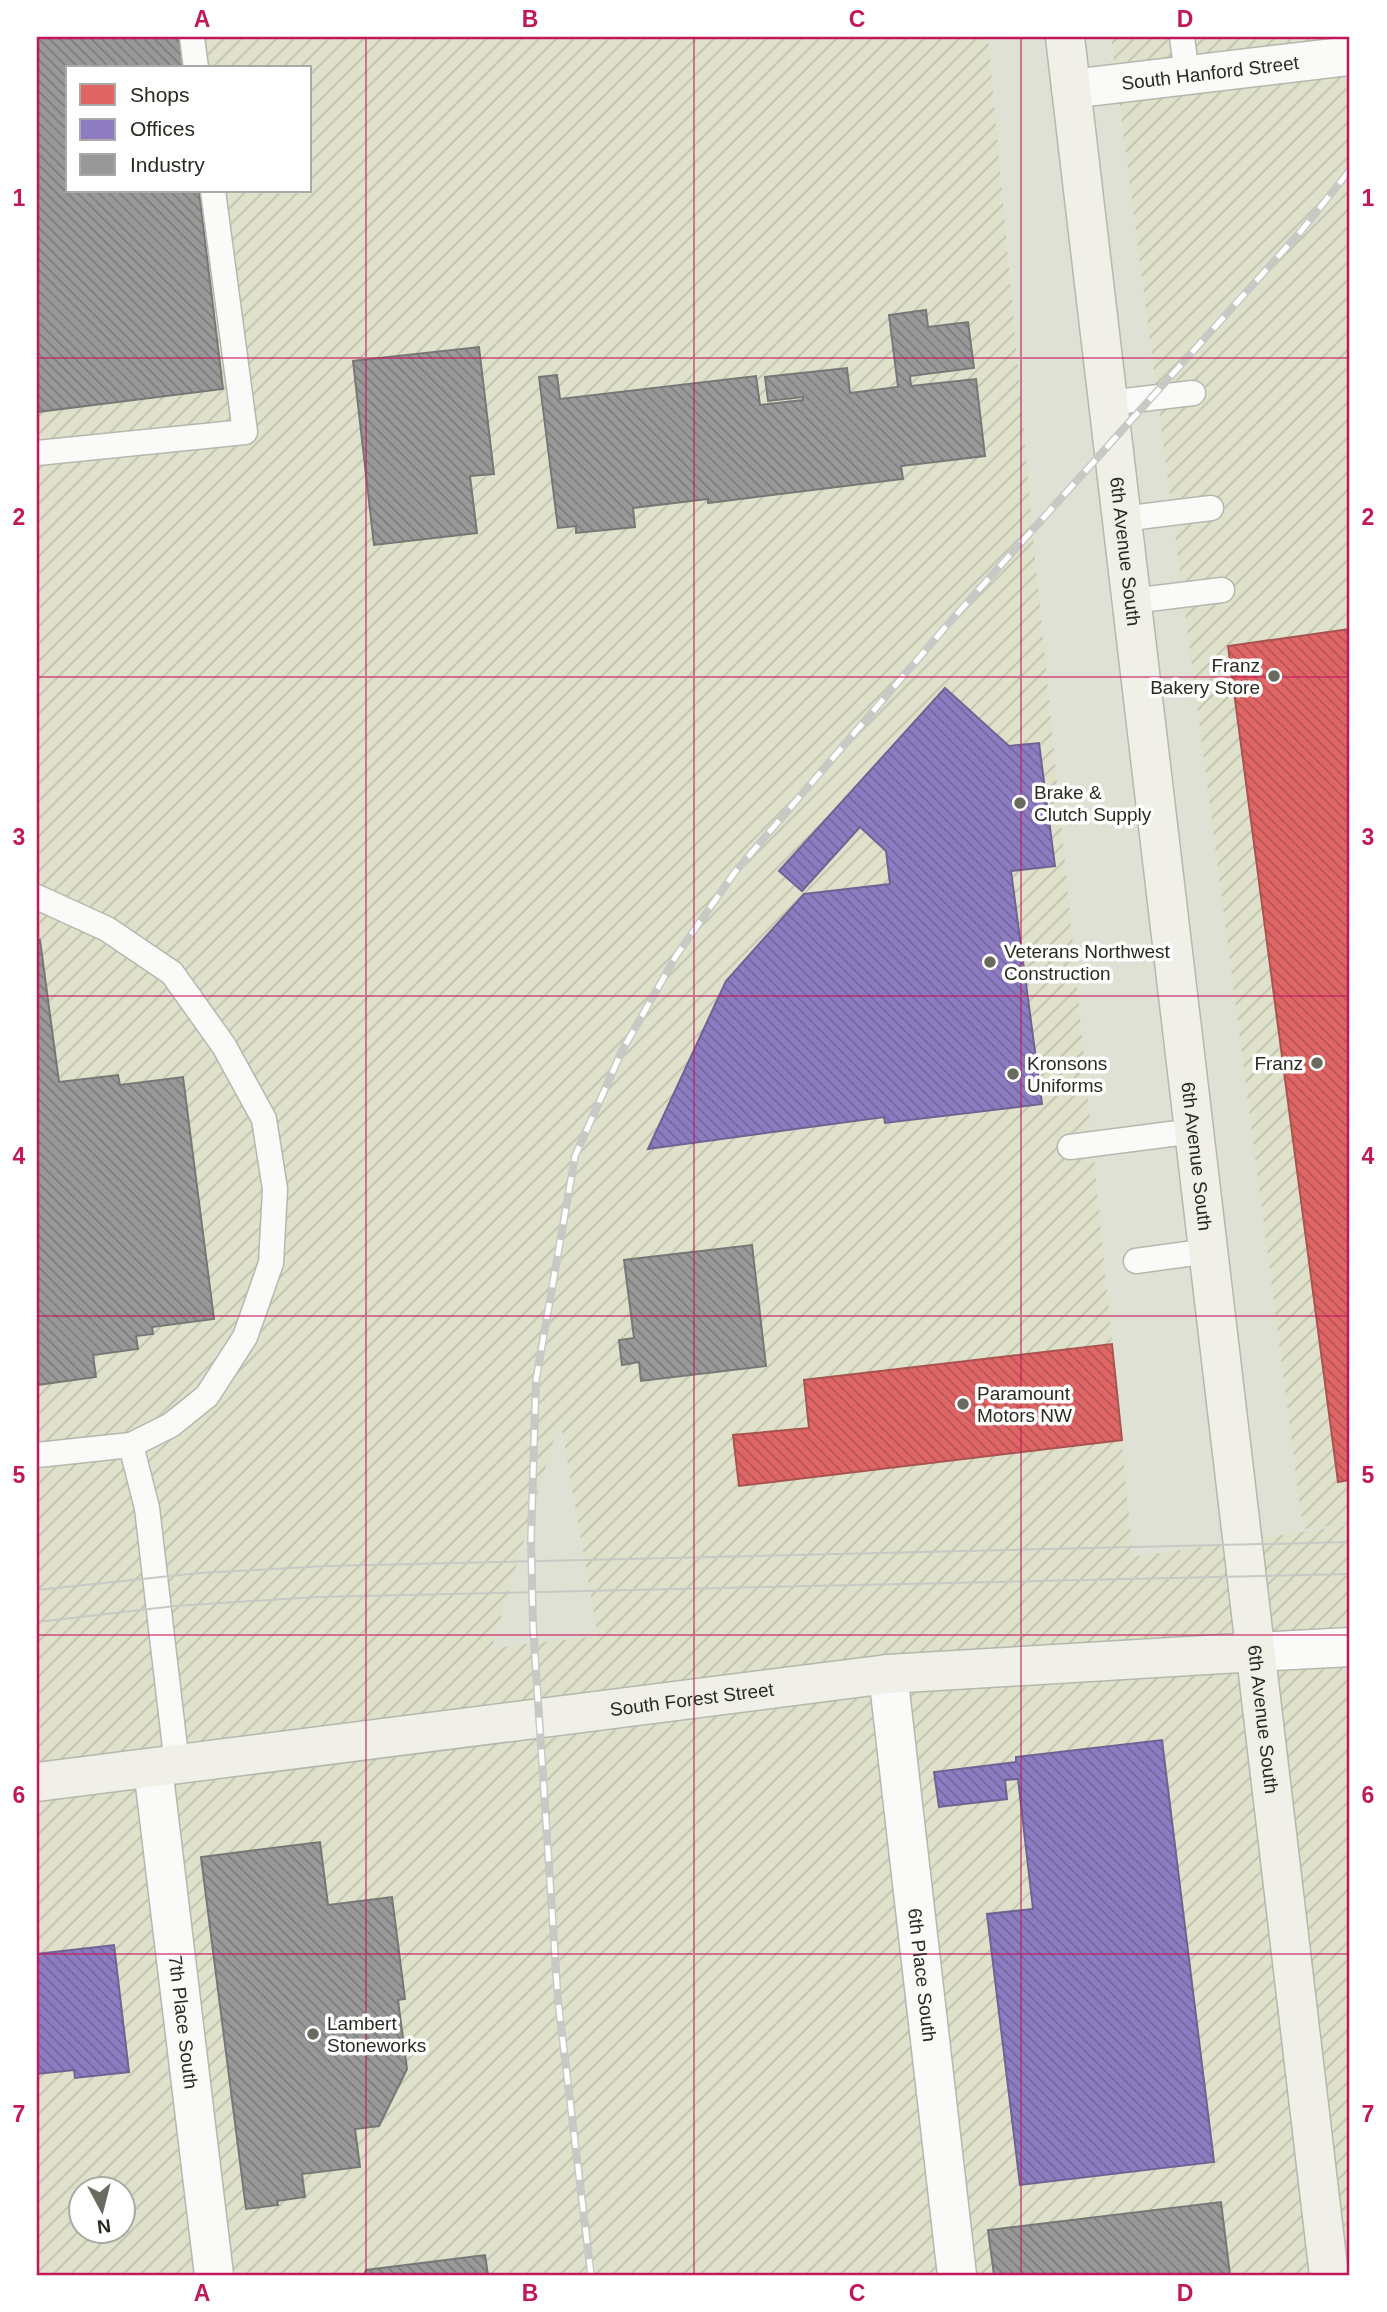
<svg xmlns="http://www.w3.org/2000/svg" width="1387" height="2312" viewBox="0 0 1387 2312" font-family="Arial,sans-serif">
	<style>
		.industrial { fill: url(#industrial-furrows); fill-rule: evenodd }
		.shops { fill: url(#shops-back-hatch); stroke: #a95451; stroke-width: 2 }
		.offices { fill: url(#offices-back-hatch); stroke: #706392; stroke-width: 2 }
		.industry { fill: url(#industry-back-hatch); stroke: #777875; stroke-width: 2 }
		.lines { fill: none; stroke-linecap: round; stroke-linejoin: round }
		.lane-casing { stroke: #b6b7ad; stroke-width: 27 }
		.street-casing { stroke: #b6b7ad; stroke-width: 41 }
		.secondary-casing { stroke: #b6b7ad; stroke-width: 41 }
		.lane { stroke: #fafaf9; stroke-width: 24 }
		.street { stroke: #fafaf9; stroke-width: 38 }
		.secondary { stroke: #f0f0e9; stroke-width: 38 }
		.tram { stroke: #c8c8c5; stroke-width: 2 }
		.rail-casing { stroke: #c8c8c5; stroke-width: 8 }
		.rail { stroke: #fff; stroke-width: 5; stroke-dasharray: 16; stroke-linecap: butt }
		.grid { fill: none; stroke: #c2185b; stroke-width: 2; stroke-opacity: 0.55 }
		.poi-dot { fill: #696a60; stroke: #fff; stroke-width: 2.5 }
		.labels { text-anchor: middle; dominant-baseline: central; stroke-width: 7; stroke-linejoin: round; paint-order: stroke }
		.street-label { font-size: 19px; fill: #292a21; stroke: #fff }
		.poi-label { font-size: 19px; fill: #292a21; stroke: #fff; text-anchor: start }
		.neatline { fill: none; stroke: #c2185b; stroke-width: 2.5 }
		.grid-label { font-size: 23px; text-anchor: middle; font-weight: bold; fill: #c2185b }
	</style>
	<defs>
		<pattern id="industrial-furrows" width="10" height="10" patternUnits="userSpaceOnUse" patternTransform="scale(1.75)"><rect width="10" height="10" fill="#dfe1cb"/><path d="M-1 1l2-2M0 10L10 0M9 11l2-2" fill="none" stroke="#bfc1ae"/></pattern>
		<pattern id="shops-back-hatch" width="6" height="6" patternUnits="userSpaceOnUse" patternTransform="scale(1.75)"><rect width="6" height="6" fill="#e06666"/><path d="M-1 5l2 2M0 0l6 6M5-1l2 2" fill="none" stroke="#b65454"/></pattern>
		<pattern id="offices-back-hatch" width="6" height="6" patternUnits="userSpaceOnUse" patternTransform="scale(1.75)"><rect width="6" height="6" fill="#8e7cc3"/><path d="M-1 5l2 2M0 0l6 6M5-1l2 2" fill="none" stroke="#74669e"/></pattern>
		<pattern id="industry-back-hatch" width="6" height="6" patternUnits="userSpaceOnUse" patternTransform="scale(1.75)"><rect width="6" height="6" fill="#999"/><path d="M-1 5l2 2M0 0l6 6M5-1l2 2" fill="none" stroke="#7d7d7c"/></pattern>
	</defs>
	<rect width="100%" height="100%" fill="#e0e1d5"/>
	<g class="industrial">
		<path d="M37 37H988L1036 568 1133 1557 1350 1525V2275H37ZM68 68H310V191H68ZM560 1419 598 1636 492 1648V1647ZM80 2190H122V2232H80Z"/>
		<path d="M1111 37H1350V1524L1303 1529Z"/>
	</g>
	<g class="shops">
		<path d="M1350 629V1480L1338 1482 1228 646Z"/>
		<path d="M1112 1344 1122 1440 739 1486 733 1435 809 1428 804 1380Z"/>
	</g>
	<g class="offices">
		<path d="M945 688 1009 746 1039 743 1055 866 1011 871 1042 1104 885 1123 884 1117 648 1149 726 981 804 894 890 884 886 851 860 827 802 891 779 871Z"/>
		<path d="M1162 1740 1214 2162 1020 2185 987 1914 1033 1909 1018 1779 1005 1780 1007 1799 939 1807 934 1772 1016 1762V1757Z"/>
		<path d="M114 1945 129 2072 75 2078 74 2070 37 2074V1954Z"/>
	</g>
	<g class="industry">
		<path d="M37 37H180L184 68H68V191H199L223 389 37 412Z"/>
		<path d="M926 310 928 327 968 322 974 368 910 376 911 386 976 379 985 456 901 466 903 479 708 503V499L633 508 635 527 576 533V526L558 528 539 377 557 375 560 399 756 376 760 405 803 400V397L768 401 765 377 847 368 850 393 898 387 889 315Z"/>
		<path d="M479 347 494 474 470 476 477 533 374 545 353 361Z"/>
		<path d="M37 940H40L59 1082 118 1075 120 1085 183 1077 214 1319 152 1327 153 1334 136 1336 138 1349 93 1355 96 1377 37 1385Z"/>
		<path d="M752 1245 766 1366 641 1381 639 1362 622 1365 619 1340 634 1338 624 1260Z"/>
		<path d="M320 1842 328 1905 392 1897 405 1999 398 2000 407 2069 379 2126 355 2129 360 2167 302 2174 305 2197 277 2201 278 2205 246 2209 201 1857Z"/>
		<path d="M1221 2202 1230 2275H994L988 2230Z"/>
		<path d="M485 2255 488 2275H364L366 2270Z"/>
	</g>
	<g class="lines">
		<g class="lane-casing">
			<g id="lane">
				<path d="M192 37 196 68"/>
				<path d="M1182 37 1187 75"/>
				<path d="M1108 403 1193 393"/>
				<path d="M37 453 245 432 213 191"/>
				<path d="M1122 519 1211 508"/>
				<path d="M1132 601 1222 590"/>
				<path d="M37 897 107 929 172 973 224 1046 264 1119 275 1189 271 1263 245 1337 207 1396 171 1425 131 1445 37 1455"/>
				<path d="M1070 1147 1194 1131"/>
				<path d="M1136 1261 1209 1251"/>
				<path d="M131 1445 147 1508 177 1765"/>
			</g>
		</g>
		<g class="street-casing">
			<g id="street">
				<path id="s1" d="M1071 89 1350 56"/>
				<path d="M1256 1652 1350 1647"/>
				<path id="s2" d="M888 1674 957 2275"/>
				<path id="s3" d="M153 1768 214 2275"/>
			</g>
		</g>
		<g class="secondary-casing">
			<g id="secondary">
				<path id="s4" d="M1065 37 1329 2275"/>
				<path id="s5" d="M37 1782 888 1674 1256 1652"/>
			</g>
		</g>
		<use href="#lane" class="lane"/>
		<use href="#street" class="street"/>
		<use href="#secondary" class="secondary"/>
		<g class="tram">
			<path d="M37 1590 199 1573 327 1566 1350 1542"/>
			<path d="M37 1622 175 1606 316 1597 1350 1574"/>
		</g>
		<g class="rail-casing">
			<path id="rail" d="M591 2275 558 2001 533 1626 531 1538 536 1380 575 1156 622 1051 676 956 735 872 948 624 1302 230 1350 170"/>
		</g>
		<use href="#rail" class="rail"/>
	</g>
	<path class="grid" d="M366 37V2275M694 37V2275M1021 37V2275M37 358H1350M37 677H1350M37 996H1350M37 1316H1350M37 1635H1350M37 1954H1350"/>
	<g class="poi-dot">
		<circle cx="1274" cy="676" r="7"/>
		<circle cx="1020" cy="803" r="7"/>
		<circle cx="990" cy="962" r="7"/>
		<circle cx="1317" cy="1063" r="7"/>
		<circle cx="1013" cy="1074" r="7"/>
		<circle cx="963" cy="1404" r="7"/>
		<circle cx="313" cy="2034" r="7"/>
	</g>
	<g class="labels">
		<g class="street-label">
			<text stroke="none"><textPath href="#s1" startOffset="140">South Hanford Street</textPath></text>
			<text stroke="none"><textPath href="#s4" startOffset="518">6th Avenue South</textPath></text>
			<text stroke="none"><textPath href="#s4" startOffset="1127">6th Avenue South</textPath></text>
			<text stroke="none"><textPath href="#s5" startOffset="660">South Forest Street</textPath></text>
			<text stroke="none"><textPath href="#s4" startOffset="1694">6th Avenue South</textPath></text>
			<text stroke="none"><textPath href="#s2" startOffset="303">6th Place South</textPath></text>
			<text stroke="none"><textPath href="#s3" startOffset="256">7th Place South</textPath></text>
		</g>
		<g class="poi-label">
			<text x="1260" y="665" text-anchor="end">Franz<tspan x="1260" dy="22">Bakery Store</tspan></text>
			<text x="1034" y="792">Brake &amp;<tspan x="1034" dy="22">Clutch Supply</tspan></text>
			<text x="1004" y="951">Veterans Northwest<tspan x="1004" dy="22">Construction</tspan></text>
			<text x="1027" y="1063">Kronsons<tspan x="1027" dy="22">Uniforms</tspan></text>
			<text x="1303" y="1063" text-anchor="end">Franz</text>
			<text x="977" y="1393">Paramount<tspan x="977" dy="22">Motors NW</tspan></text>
			<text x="327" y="2023">Lambert<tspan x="327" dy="22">Stoneworks</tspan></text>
		</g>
	</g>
	<rect width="1387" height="2312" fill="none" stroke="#ffffff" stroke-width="77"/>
	<rect x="66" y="66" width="245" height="126" fill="#ffffff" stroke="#a9aaa6" stroke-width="2"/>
	<rect x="80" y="84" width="35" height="21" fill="#e06666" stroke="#a9aaa6" stroke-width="2"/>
	<text x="130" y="102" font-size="21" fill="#292a21">Shops</text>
	<rect x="80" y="119" width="35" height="21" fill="#8e7cc3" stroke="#a9aaa6" stroke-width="2"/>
	<text x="130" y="136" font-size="21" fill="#292a21">Offices</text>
	<rect x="80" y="154" width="35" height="21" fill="#999999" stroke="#a9aaa6" stroke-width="2"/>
	<text x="130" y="172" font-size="21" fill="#292a21">Industry</text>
	<g transform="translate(102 2210) rotate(173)"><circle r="33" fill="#ffffff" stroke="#a9aaa6" stroke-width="2"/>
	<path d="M0-5L12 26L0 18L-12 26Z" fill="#696a60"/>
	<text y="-10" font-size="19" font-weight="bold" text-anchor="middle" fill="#292a21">N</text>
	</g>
	<rect x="38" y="38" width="1310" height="2236" class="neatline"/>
	<g class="grid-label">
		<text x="202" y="27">A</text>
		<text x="530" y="27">B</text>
		<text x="857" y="27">C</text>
		<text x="1185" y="27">D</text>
		<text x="19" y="206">1</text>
		<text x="1368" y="206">1</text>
		<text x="19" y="525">2</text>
		<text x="1368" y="525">2</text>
		<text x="19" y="845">3</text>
		<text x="1368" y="845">3</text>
		<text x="19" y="1164">4</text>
		<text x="1368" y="1164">4</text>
		<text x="19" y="1483">5</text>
		<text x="1368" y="1483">5</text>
		<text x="19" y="1803">6</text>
		<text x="1368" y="1803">6</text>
		<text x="19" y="2122">7</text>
		<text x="1368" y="2122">7</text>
		<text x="202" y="2301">A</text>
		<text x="530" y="2301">B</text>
		<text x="857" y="2301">C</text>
		<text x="1185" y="2301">D</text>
	</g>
</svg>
